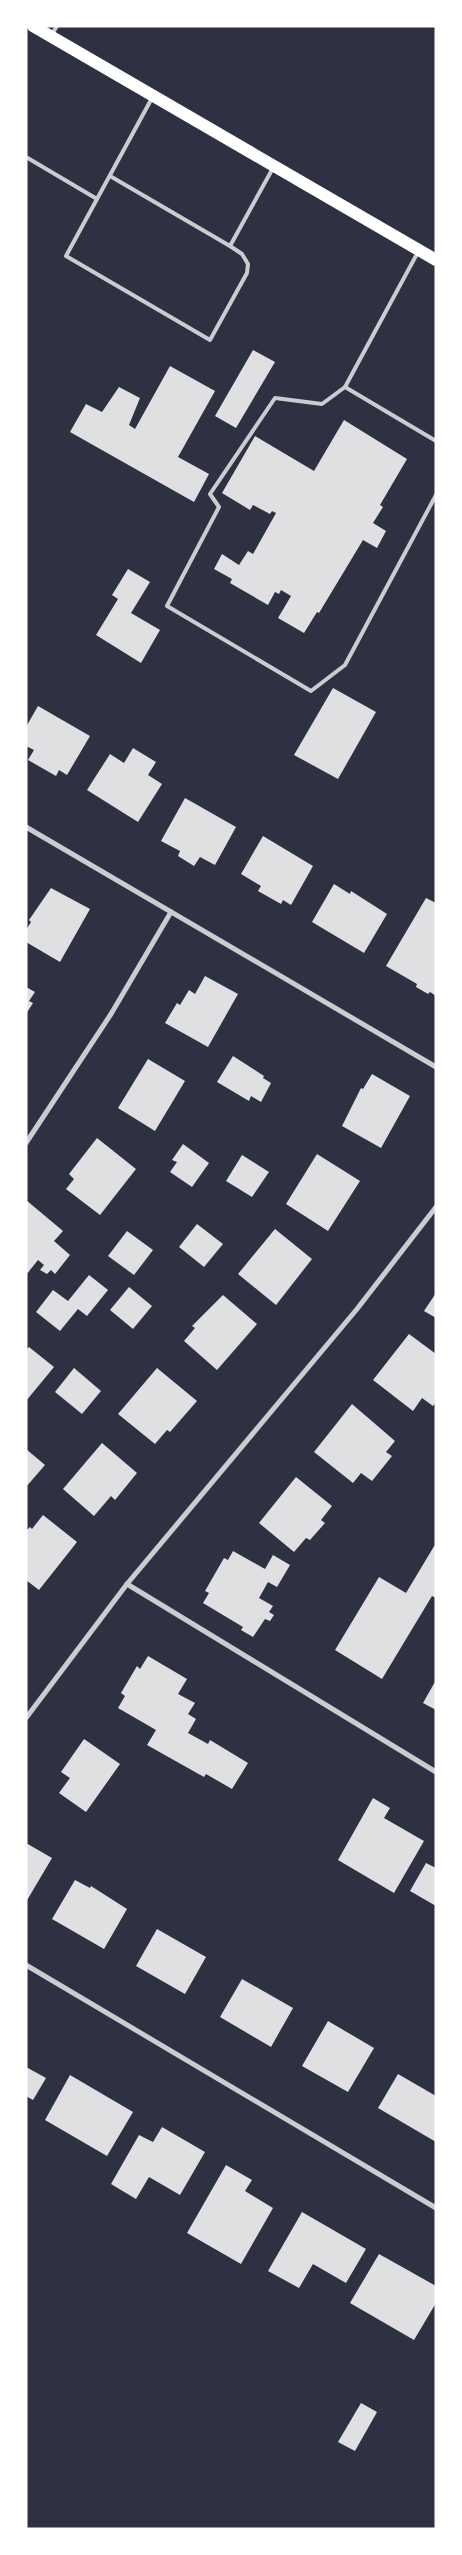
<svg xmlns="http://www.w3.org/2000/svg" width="462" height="2555" viewBox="0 0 462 2555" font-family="'Open Sans',sans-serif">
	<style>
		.building { fill: #e0e0e3 }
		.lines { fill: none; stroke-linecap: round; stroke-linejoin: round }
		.service { stroke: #caccd0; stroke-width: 4 }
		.minor { stroke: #caccd0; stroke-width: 5 }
		.primary { stroke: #fff; stroke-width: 12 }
	</style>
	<rect width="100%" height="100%" fill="#2d3142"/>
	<g class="building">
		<path d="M253 350 275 362 236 428 215 416Z"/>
		<path d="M170 366 215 391 178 457 209 474 194 502 70 432 86 404 102 412 119 387 140 398 129 425 135 429Z"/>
		<path d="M344 420 407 459 380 505 383 507 373 523 386 531 377 548 363 540 319 613 317 612 304 633 278 618 291 596 281 590 279 594 275 592 268 605 230 583 232 579 214 569 222 554 239 565 248 551 253 554 276 513 272 511 270 514 253 505 250 510 222 493 255 436 314 471Z"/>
		<path d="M128 569 150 582 131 613 160 630 141 663 96 635 118 599 112 595Z"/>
		<path d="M333 688 376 712 338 779 294 755Z"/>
		<path d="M38 706 90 736 67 775 59 770 56 776 28 760 34 750 26 746V727Z"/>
		<path d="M133 748 156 762 148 775 162 784 138 822 87 790 110 754 124 763Z"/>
		<path d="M185 798 236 827 215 865 200 857 194 866 178 856 180 851 161 841Z"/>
		<path d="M263 836 313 866 291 905 283 900 281 904 258 891 261 886 241 874Z"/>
		<path d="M334 884 350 894 351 891 387 914 364 953 312 922Z"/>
		<path d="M51 888 90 909 60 962 26 942V930L31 922 29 920Z"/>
		<path d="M426 898 436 903V996L430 992 428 994 416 987 417 984 386 966Z"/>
		<path d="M205 976 238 994 208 1047 165 1023 177 1003 180 1005 189 990 195 994Z"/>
		<path d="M26 987 35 992 29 1001 33 1003 26 1014Z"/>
		<path d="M233 1056 264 1076 263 1078 271 1083 261 1102 251 1096 249 1101 217 1082Z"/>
		<path d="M148 1059 185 1081 155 1131 118 1108Z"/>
		<path d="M372 1074 410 1096 381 1148 342 1126 361 1088 363 1089Z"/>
		<path d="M97 1138 136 1169 100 1215 66 1189 74 1179 69 1174Z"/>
		<path d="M183 1144 209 1163 192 1187 170 1172 177 1162 172 1160Z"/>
		<path d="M317 1154 360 1181 328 1231 286 1204Z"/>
		<path d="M242 1155 269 1172 252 1197 226 1181Z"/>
		<path d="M26 1200 63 1231 54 1241 70 1255 55 1274 51 1270 47 1274 40 1270 44 1265 38 1260 26 1275Z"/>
		<path d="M197 1224 223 1244 204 1267 179 1247Z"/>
		<path d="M275 1229 312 1259 276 1305 238 1274Z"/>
		<path d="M127 1231 153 1250 134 1275 108 1256Z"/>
		<path d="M89 1275 108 1290 87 1316 78 1309 60 1331 36 1312 53 1290 68 1301Z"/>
		<path d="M129 1287 152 1306 133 1329 110 1310Z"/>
		<path d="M436 1293V1318L424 1311Z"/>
		<path d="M223 1295 257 1324 217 1370 184 1341 195 1328 192 1326Z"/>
		<path d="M409 1334 436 1354V1402L433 1406 422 1398 413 1411 373 1380Z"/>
		<path d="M29 1347 54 1367 26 1401V1350Z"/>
		<path d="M74 1368 101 1391 82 1414 55 1392Z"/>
		<path d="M157 1368 197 1401 170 1432 167 1430 155 1444 118 1414Z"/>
		<path d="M352 1404 395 1441 386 1452 392 1456 372 1481 361 1473 353 1483 314 1452Z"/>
		<path d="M102 1443 137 1473 115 1500 111 1496 94 1516 63 1489Z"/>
		<path d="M26 1449 45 1465 26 1487Z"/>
		<path d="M296 1477 332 1506 321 1520 325 1523 310 1540 306 1538 294 1552 259 1523Z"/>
		<path d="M43 1515 77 1542 39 1590 26 1580V1531L30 1527 32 1529Z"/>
		<path d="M436 1543V1598L432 1596 382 1679 335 1650 379 1577 406 1593Z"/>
		<path d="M233 1551 265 1569 273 1555 290 1565 277 1587 268 1582 259 1598 273 1606 269 1612 274 1615 270 1621 265 1619 253 1637 241 1630 243 1627 203 1603 209 1593 205 1591 224 1558 228 1560Z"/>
		<path d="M148 1656 187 1679 178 1694 195 1703 188 1714 196 1719 188 1733 208 1744 210 1740 248 1763 232 1789 206 1774 204 1777 147 1745 156 1730 118 1708 125 1696 121 1693 137 1666 140 1669Z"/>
		<path d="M436 1680V1710L423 1703Z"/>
		<path d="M84 1739 120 1764 86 1812 59 1793 70 1778 61 1772Z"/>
		<path d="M373 1798 390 1808 384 1818 424 1841 394 1893 338 1860Z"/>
		<path d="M26 1843 52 1858 26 1902Z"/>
		<path d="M426 1863 436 1868V1906L410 1891Z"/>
		<path d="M75 1880 90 1888 91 1886 127 1909 104 1949 52 1919Z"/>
		<path d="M157 1929 206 1957 185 1994 136 1966Z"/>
		<path d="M242 1979 293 2008 271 2047 220 2017Z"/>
		<path d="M328 2021 374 2048 348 2092 302 2066Z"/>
		<path d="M26 2067 46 2078 33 2100 26 2096Z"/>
		<path d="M398 2074 436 2096V2142L378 2108Z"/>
		<path d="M70 2075 133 2112 107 2156 45 2120Z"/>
		<path d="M162 2127 205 2152 180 2195 149 2177 136 2199 111 2184 139 2135 153 2142Z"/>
		<path d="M226 2165 252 2180 245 2191 273 2208 241 2264 187 2233Z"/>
		<path d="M302 2212 366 2249 346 2283 313 2264 299 2288 268 2271Z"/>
		<path d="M379 2254 436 2286V2303L414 2340 350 2303Z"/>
		<path d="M361 2403 377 2412 355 2451 338 2442Z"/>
	</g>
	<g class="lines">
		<g class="service">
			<path d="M52 34 57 26"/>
			<path d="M152 98 66 256 210 340 247 273 248 264 242 254 230 246 273 168"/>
			<path d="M26 157 97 199"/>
			<path d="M110 176 230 246"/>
			<path d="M418 252 345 387 322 404 275 398 210 494 219 507 167 606 311 691 345 665 436 495"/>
			<path d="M345 387 436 441"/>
		</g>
		<g class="minor">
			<path d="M26 827 436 1067"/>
			<path d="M26 1143 111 1014 171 912"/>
			<path d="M127 1584 436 1772"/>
			<path d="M26 1718 127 1584 357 1309 436 1207"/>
			<path d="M26 1965 436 2208"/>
		</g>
		<path class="primary" d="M33 26 436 260"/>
	</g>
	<rect width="462" height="2555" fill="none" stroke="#ffffff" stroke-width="55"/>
</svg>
